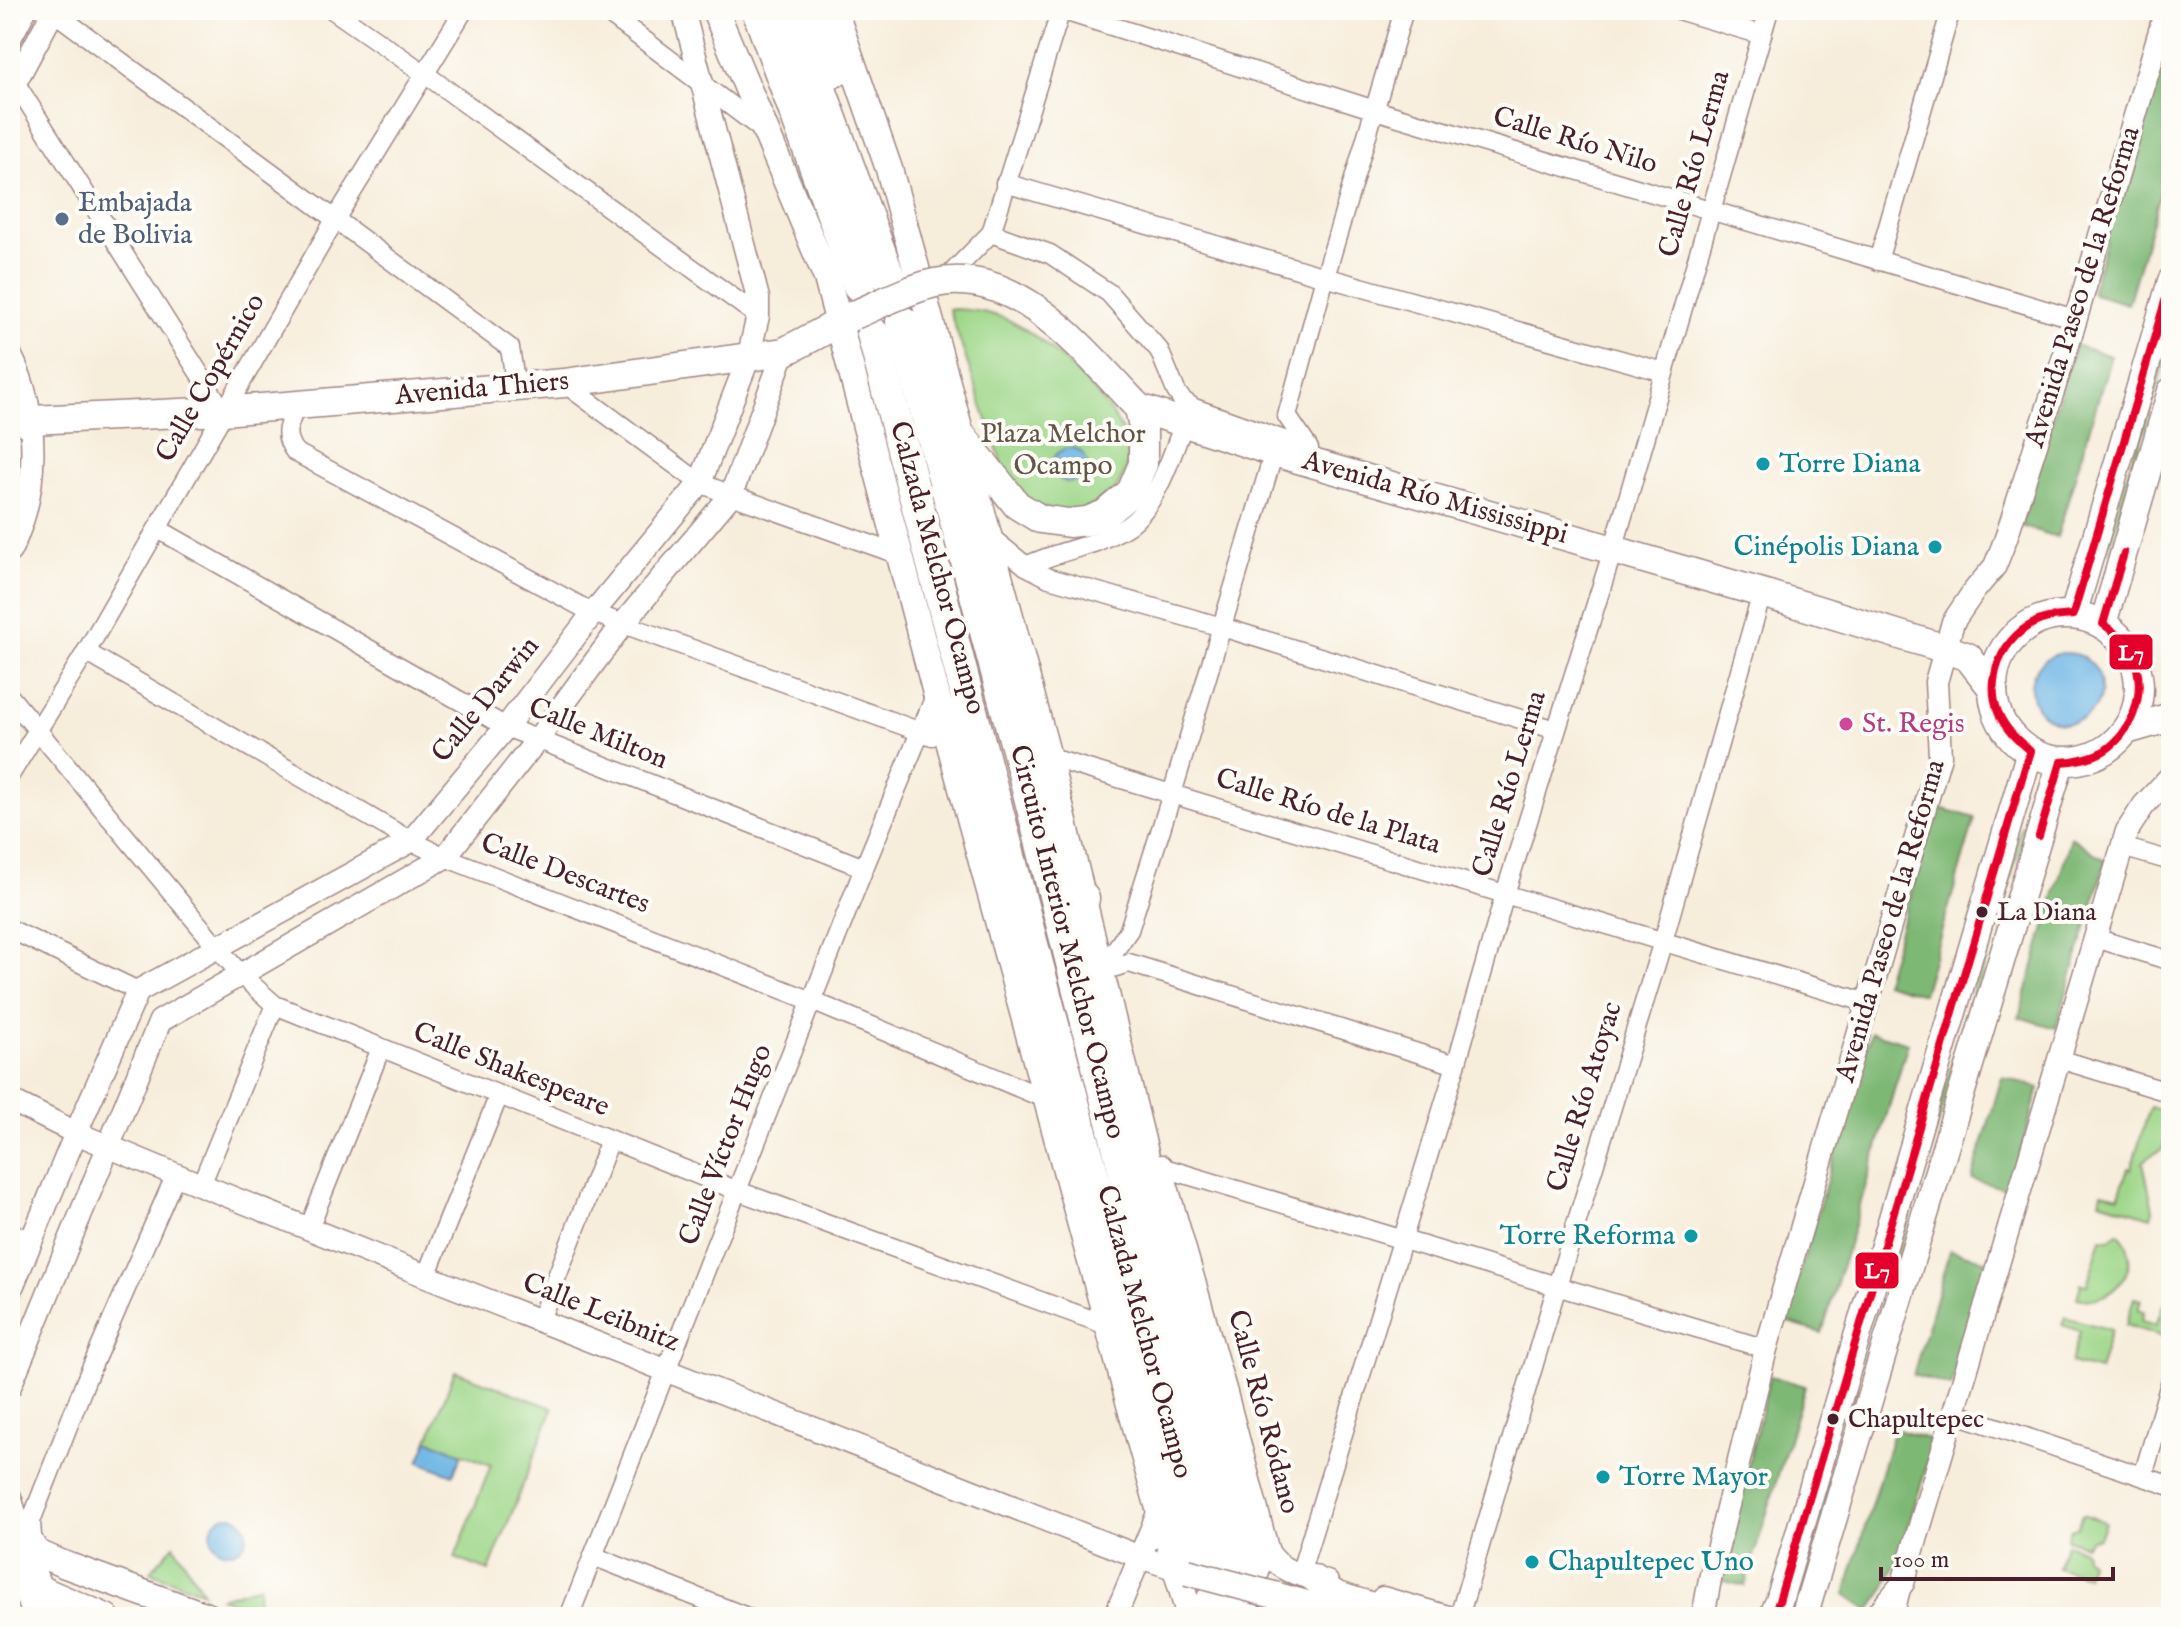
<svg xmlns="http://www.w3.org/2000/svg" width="2181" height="1627" viewBox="0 0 2181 1627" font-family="'IM FELL English',serif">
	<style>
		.green { fill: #9ed789; stroke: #747b5a; stroke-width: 2 }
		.forest { fill: #7eb875; stroke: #646c50; stroke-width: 2 }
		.water { fill: #6db6e5; stroke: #5c6a88; stroke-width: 2 }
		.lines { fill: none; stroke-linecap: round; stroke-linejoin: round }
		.minor-casing { stroke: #a08683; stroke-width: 21 }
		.tertiary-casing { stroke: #a08683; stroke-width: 25 }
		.secondary-casing { stroke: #a08683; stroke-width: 29 }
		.primary-casing { stroke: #a08683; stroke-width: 31 }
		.motorway-casing { stroke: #a08683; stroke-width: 35 }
		.minor { stroke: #fff; stroke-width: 18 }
		.tertiary { stroke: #fff; stroke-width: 22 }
		.secondary { stroke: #fff; stroke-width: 26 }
		.primary { stroke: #fff; stroke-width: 28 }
		.motorway { stroke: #fff; stroke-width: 32 }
		.secondary-bridge-casing { stroke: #a08683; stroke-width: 29; stroke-linecap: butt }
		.primary-bridge-casing { stroke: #a08683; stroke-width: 31; stroke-linecap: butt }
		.secondary-bridge { stroke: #fff; stroke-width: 26 }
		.primary-bridge { stroke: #fff; stroke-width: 28 }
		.bus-1-casing { stroke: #fdfcf7; stroke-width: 14 }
		.bus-1 { stroke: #e4002b; stroke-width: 8 }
		.service-dot { fill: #5c6f8a; stroke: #fdfcf7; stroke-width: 3 }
		.culture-dot { fill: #0f9aa8; stroke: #fdfcf7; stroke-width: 3 }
		.hotel-dot { fill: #d1479c; stroke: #fdfcf7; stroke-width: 3 }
		.bus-dot { fill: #4a1f2b; stroke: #fdfcf7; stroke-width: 3 }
		.labels { text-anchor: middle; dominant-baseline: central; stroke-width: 8; stroke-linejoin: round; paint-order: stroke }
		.bus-label { font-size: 26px; fill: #4a1f2b; stroke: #fdfcf7; text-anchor: start }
		.street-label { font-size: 28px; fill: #4a1f2b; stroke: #fdfcf7 }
		.service-label { font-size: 28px; fill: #4e5e75; stroke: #fdfcf7; text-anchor: start }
		.park-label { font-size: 28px; fill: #635647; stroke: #fdfcf7 }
		.culture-label { font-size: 28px; fill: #0d838f; stroke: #fdfcf7; text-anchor: start }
		.hotel-label { font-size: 28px; fill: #b23c85; stroke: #fdfcf7; text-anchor: start }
		.line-badge { stroke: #fdfcf7; stroke-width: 3 }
		.badge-label { font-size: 22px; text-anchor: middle; font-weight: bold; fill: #fff }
	</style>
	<rect width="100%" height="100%" fill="#fdfcf7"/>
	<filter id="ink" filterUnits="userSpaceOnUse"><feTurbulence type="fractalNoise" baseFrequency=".0125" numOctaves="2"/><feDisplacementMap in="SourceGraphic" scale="16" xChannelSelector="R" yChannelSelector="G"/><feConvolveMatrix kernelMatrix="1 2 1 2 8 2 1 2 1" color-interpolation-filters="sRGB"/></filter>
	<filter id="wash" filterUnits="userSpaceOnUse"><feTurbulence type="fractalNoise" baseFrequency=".006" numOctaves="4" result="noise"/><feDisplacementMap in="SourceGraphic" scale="32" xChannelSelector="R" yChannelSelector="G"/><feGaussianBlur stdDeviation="1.8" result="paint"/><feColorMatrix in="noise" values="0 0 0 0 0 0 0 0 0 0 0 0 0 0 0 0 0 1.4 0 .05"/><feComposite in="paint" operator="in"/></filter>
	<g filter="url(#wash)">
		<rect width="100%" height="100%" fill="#f7eddb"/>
		<g class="green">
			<path d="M949 309C972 309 993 312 1014 323 1046 338 1123 412 1128 447 1130 460 1126 472 1120 482 1117 487 1115 494 1110 497 1097 506 1079 510 1065 516L1028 502 1007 479Z"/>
			<path d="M2162 356 2166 357 2109 551 2105 550Z"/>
			<path d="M2021 826 2026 827 1968 1022 1964 1021Z"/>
			<path d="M1958 1042 1962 1043 1866 1367 1862 1366Z"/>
			<path d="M2150 1107 2171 1114V1123L2162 1150 2153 1154 2143 1162 2153 1210 2151 1217 2100 1201 2102 1192 2119 1196 2128 1168 2131 1169Z"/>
			<path d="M2118 1233C2148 1260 2114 1308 2077 1298L2081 1284 2087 1285 2101 1238 2110 1239Z"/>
			<path d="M2134 1298 2141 1300 2138 1310 2144 1312 2142 1321 2156 1325 2163 1305 2171 1318 2167 1338 2126 1325Z"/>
			<path d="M2065 1317 2111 1330 2099 1371 2071 1363 2080 1331 2062 1325Z"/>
			<path d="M455 1371 553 1408 489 1571 455 1558 491 1465 428 1440Z"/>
			<path d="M1856 1387 1859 1388 1803 1575 1799 1574Z"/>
			<path d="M2082 1514 2105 1522 2099 1538 2091 1539 2085 1545 2067 1539 2070 1529 2077 1527Z"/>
			<path d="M2066 1544 2084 1550 2085 1557 2090 1562 2086 1576 2057 1567Z"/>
			<path d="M174 1545 203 1592 150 1572Z"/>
			<path d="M259 1586 257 1613 221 1598Z"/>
		</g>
		<g class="forest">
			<path d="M2171 21V156L2128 304 2091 293Z"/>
			<path d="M2075 345 2111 356 2057 537 2021 526Z"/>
			<path d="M1937 807 1975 818 1923 994 1884 983Z"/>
			<path d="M2071 837 2106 861 2056 1028 2019 1017Z"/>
			<path d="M1871 1032 1908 1043 1822 1333 1785 1322Z"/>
			<path d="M2002 1077 2039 1088 2009 1190 1972 1179Z"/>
			<path d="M1950 1250 1987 1261 1951 1386 1913 1375Z"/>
			<path d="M1770 1376 1805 1386 1745 1586 1720 1580Z"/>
			<path d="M1894 1429 1934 1441 1899 1558 1882 1593 1869 1611 1845 1594Z"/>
		</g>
		<g class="water">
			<circle cx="1070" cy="465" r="17"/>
			<circle cx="2066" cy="688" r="35"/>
			<path d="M428 1440 462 1454 453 1475 419 1462Z"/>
			<circle cx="229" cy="1534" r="18"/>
		</g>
	</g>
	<g filter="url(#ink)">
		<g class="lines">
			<g class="minor-casing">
				<g id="minor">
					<path d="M51 10 510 348 516 387"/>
					<path d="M333 10 425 74 758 316"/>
					<path d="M604 10 763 130"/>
					<path d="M1061 10 1375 110 2075 319"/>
					<path d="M1678 10 1762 35"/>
					<path d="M11 72 15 82 223 411"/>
					<path d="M1005 183 1325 277 1664 372"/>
					<path d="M991 233 1050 254 1109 293 1159 350 1176 391 1182 400 1194 408 1309 449"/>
					<path d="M1878 261 1951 10"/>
					<path d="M941 284 991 233 1061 10"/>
					<path d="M564 383 700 483 731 495 900 555"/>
					<path d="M297 405C289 424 281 433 295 452L593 613 932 736"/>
					<path d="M1308 447 1287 416 1325 277 1404 10"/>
					<path d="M158 529 506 727 864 868"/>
					<path d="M988 535 1026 566 1049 578 1222 627 1556 730"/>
					<path d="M1026 566C1049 555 1073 550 1096 542 1107 537 1119 532 1129 525 1157 504 1172 455 1184 423"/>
					<path d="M86 652 411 841 445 857 812 1001 1046 1099"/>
					<path d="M10 697 218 948 241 975 275 1005 738 1191 1109 1326"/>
					<path d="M1048 757 1868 1003"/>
					<path d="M10 775 86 652 336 218 464 10"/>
					<path d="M2122 847 2171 861"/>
					<path d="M10 929 138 991"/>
					<path d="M2095 938 2171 961"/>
					<path d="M1100 972 1129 930 1172 794 1274 452"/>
					<path d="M1100 972 1129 963 1456 1065"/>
					<path d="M2059 1059 2171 1093"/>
					<path d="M1161 1167 1766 1349"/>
					<path d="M201 1185 275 1005"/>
					<path d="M309 1228 381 1048"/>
					<path d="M10 1232 30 1241"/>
					<path d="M426 1276 499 1095"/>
					<path d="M540 1320 610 1140"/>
					<path d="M1954 1413 2171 1486"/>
					<path d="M2143 1476 2171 1380"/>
					<path d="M37 1546 32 1537 31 1521 86 1380 176 1174"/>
					<path d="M593 1556 747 1617"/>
					<path d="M1300 1574 1456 1065 1505 894 1613 550 1769 10"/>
					<path d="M569 1617 864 868 935 696"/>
					<path d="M1459 1617 1557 1286 1663 941 1762 593"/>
					<path d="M1894 1617 1902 1585"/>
				</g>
			</g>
			<g class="tertiary-casing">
				<g id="tertiary">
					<path d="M10 38 25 10"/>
					<path d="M10 92 54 10"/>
					<path d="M10 354C40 413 40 492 10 551"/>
					<path d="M10 1100 76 1133 201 1185 426 1276 1140 1557 1176 1569"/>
					<path d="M1161 1166 1226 1393 1268 1552C1282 1574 1303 1575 1327 1582"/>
					<path d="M10 1292 76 1133 138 991 411 841 506 727 593 613 700 483 748 359 758 316V298L683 10"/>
					<path d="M10 1386 160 1021 445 857 537 740 622 625 731 495 784 352"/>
					<path d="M10 1497 26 1548 51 1617"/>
					<path d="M10 1554 35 1617"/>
					<path d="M1383 1598 1448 1617"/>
					<path d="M1115 1617 1159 1511"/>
					<path d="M1703 1617 1710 1579 1766 1349 1940 756 1936 682 1953 622 1974 591 1995 566 2006 538 2071 335 2166 10"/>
					<path d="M1875 1617 1903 1583 2127 831 2144 805 2171 776"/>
				</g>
			</g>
			<g class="secondary-casing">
				<g id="secondary">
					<path d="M715 10 827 278 936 693 1141 1445 1190 1617"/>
					<path d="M834 10 889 169 925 301 1048 757 1149 1169 1231 1487 1256 1572"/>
					<path d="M2073 615 2171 281"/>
					<path d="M2103 624 2171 391"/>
					<path d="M10 1541 63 1564 209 1617"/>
					<path d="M10 1576 106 1617"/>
					<path d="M1313 1578 1337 1595 1399 1614 1403 1617"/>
					<path d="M1274 1595 1355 1617"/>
					<path d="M1271 1616 1272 1617"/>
					<path d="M1772 1617 1779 1601 2030 751"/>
					<path d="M1804 1617 2061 762"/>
				</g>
			</g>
			<g class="primary-casing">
				<g id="primary">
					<path d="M1133 402 1139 408 1274 452 1762 593 1946 649 1968 657 1993 689"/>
					<path d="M10 421 223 411 564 383 784 352 854 315"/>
					<path d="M962 436 1017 505 1040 519 1069 523 1087 521 1105 514 1131 492 1143 464V427L1139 408"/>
					<circle cx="2066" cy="688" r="73"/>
					<path d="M2126 730 2171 717"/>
				</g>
			</g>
			<g class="motorway-casing">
				<g id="motorway">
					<path d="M758 10 859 285"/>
					<path d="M791 10 889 278"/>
					<path d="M818 10 834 71"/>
					<path d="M902 322 1019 753 1209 1505 1227 1564"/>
					<path d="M873 334 1080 1129 1197 1555"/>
					<path d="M941 712 960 734 970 764"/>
					<path d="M1055 857 1059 875 1083 899"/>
					<path d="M1212 1601 1217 1617"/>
					<path d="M1242 1607 1245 1617"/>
				</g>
			</g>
			<use href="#minor" class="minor"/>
			<use href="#tertiary" class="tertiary"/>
			<use href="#secondary" class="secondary"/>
			<use href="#primary" class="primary"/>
			<use href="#motorway" class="motorway"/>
			<g class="secondary-bridge-casing">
				<path id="secondary-bridge" d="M1187 1572 1274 1595"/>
			</g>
			<g class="primary-bridge-casing">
				<path id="primary-bridge" d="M854 315C880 304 908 289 935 283 1017 266 1084 350 1133 402"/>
			</g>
			<use href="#secondary-bridge" class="secondary-bridge"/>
			<use href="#primary-bridge" class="primary-bridge"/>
			<g class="bus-1-casing">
				<g id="bus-1">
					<path d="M2039 836 2061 762C2076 761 2090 759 2104 751 2140 728 2151 673 2123 640 2118 634 2109 629 2103 624L2124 553"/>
					<path d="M1772 1617 1779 1601 2030 751C2017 740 2005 729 1998 712 1983 674 2008 627 2048 618 2056 616 2065 616 2073 615L2171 281"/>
				</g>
			</g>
			<use href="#bus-1" class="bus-1"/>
		</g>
	</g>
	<circle class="service-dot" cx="62" cy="219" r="8"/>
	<g class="culture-dot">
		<circle cx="1763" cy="464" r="8"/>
		<circle cx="1935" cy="547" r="8"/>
		<circle cx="1691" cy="1236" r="8"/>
		<circle cx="1603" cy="1477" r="8"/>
		<circle cx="1532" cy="1562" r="8"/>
	</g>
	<circle class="hotel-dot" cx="1846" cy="724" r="8"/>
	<g class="bus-dot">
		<circle cx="1982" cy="912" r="7"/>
		<circle cx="1833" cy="1419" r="7"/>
	</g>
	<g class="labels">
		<g class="bus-label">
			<text x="1997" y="912">La Diana</text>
			<text x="1848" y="1419">Chapultepec</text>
		</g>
		<g class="street-label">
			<text transform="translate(1575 141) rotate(17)">Calle Río Nilo</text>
			<text transform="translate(1695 164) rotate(-74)">Calle Río Lerma</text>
			<text transform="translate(2083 287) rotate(-73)">Avenida Paseo de la Reforma</text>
			<text transform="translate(211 378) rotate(-60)">Calle Copérnico</text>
			<text transform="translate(482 389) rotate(-5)">Avenida Thiers</text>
			<text transform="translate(1435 498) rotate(16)">Avenida Río Mississippi</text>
			<text transform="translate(937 568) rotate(75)">Calzada Melchor Ocampo</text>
			<text transform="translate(486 700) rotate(-51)">Calle Darwin</text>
			<text transform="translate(598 734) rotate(22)">Calle Milton</text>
			<text transform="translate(1510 784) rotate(-73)">Calle Río Lerma</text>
			<text transform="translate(1328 812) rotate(17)">Calle Río de la Plata</text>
			<text transform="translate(565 874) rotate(21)">Calle Descartes</text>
			<text transform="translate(1891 921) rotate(-74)">Avenida Paseo de la Reforma</text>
			<text transform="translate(1067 942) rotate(76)">Circuito Interior Melchor Ocampo</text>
			<text transform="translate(511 1070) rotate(22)">Calle Shakespeare</text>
			<text transform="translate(1585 1097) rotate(-73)">Calle Río Atoyac</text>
			<text transform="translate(726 1145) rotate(-69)">Calle Víctor Hugo</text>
			<text transform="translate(601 1313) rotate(22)">Calle Leibnitz</text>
			<text transform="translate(1144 1332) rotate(75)">Calzada Melchor Ocampo</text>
			<text transform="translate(1263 1412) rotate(75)">Calle Río Ródano</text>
		</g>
		<g class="service-label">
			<text x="78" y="203">Embajada<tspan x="78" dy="32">de Bolivia</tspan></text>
		</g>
		<g class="park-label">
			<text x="1063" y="434">Plaza Melchor<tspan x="1063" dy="32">Ocampo</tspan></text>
		</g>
		<g class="culture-label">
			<text x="1779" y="464">Torre Diana</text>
			<text x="1919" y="547" text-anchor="end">Cinépolis Diana</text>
			<text x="1675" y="1236" text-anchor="end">Torre Reforma</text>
			<text x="1619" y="1477">Torre Mayor</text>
			<text x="1548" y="1562">Chapultepec Uno</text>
		</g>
		<g class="hotel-label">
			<text x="1862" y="724">St. Regis</text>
		</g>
	</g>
	<g class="line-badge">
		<rect x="2108" y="633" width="46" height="38" rx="8" fill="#e4002b"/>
		<rect x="1854" y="1251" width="46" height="39" rx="8" fill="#e4002b"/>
	</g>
	<g class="badge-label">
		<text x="2131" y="660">L7</text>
		<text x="1877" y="1278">L7</text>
	</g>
	<rect width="2181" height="1627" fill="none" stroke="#fdfcf7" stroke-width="40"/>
	<path d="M1881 1567v12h232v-12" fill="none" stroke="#4a1f2b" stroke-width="4"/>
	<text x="1893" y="1567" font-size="24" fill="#4a1f2b" stroke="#fdfcf7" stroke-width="6" paint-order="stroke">100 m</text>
</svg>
